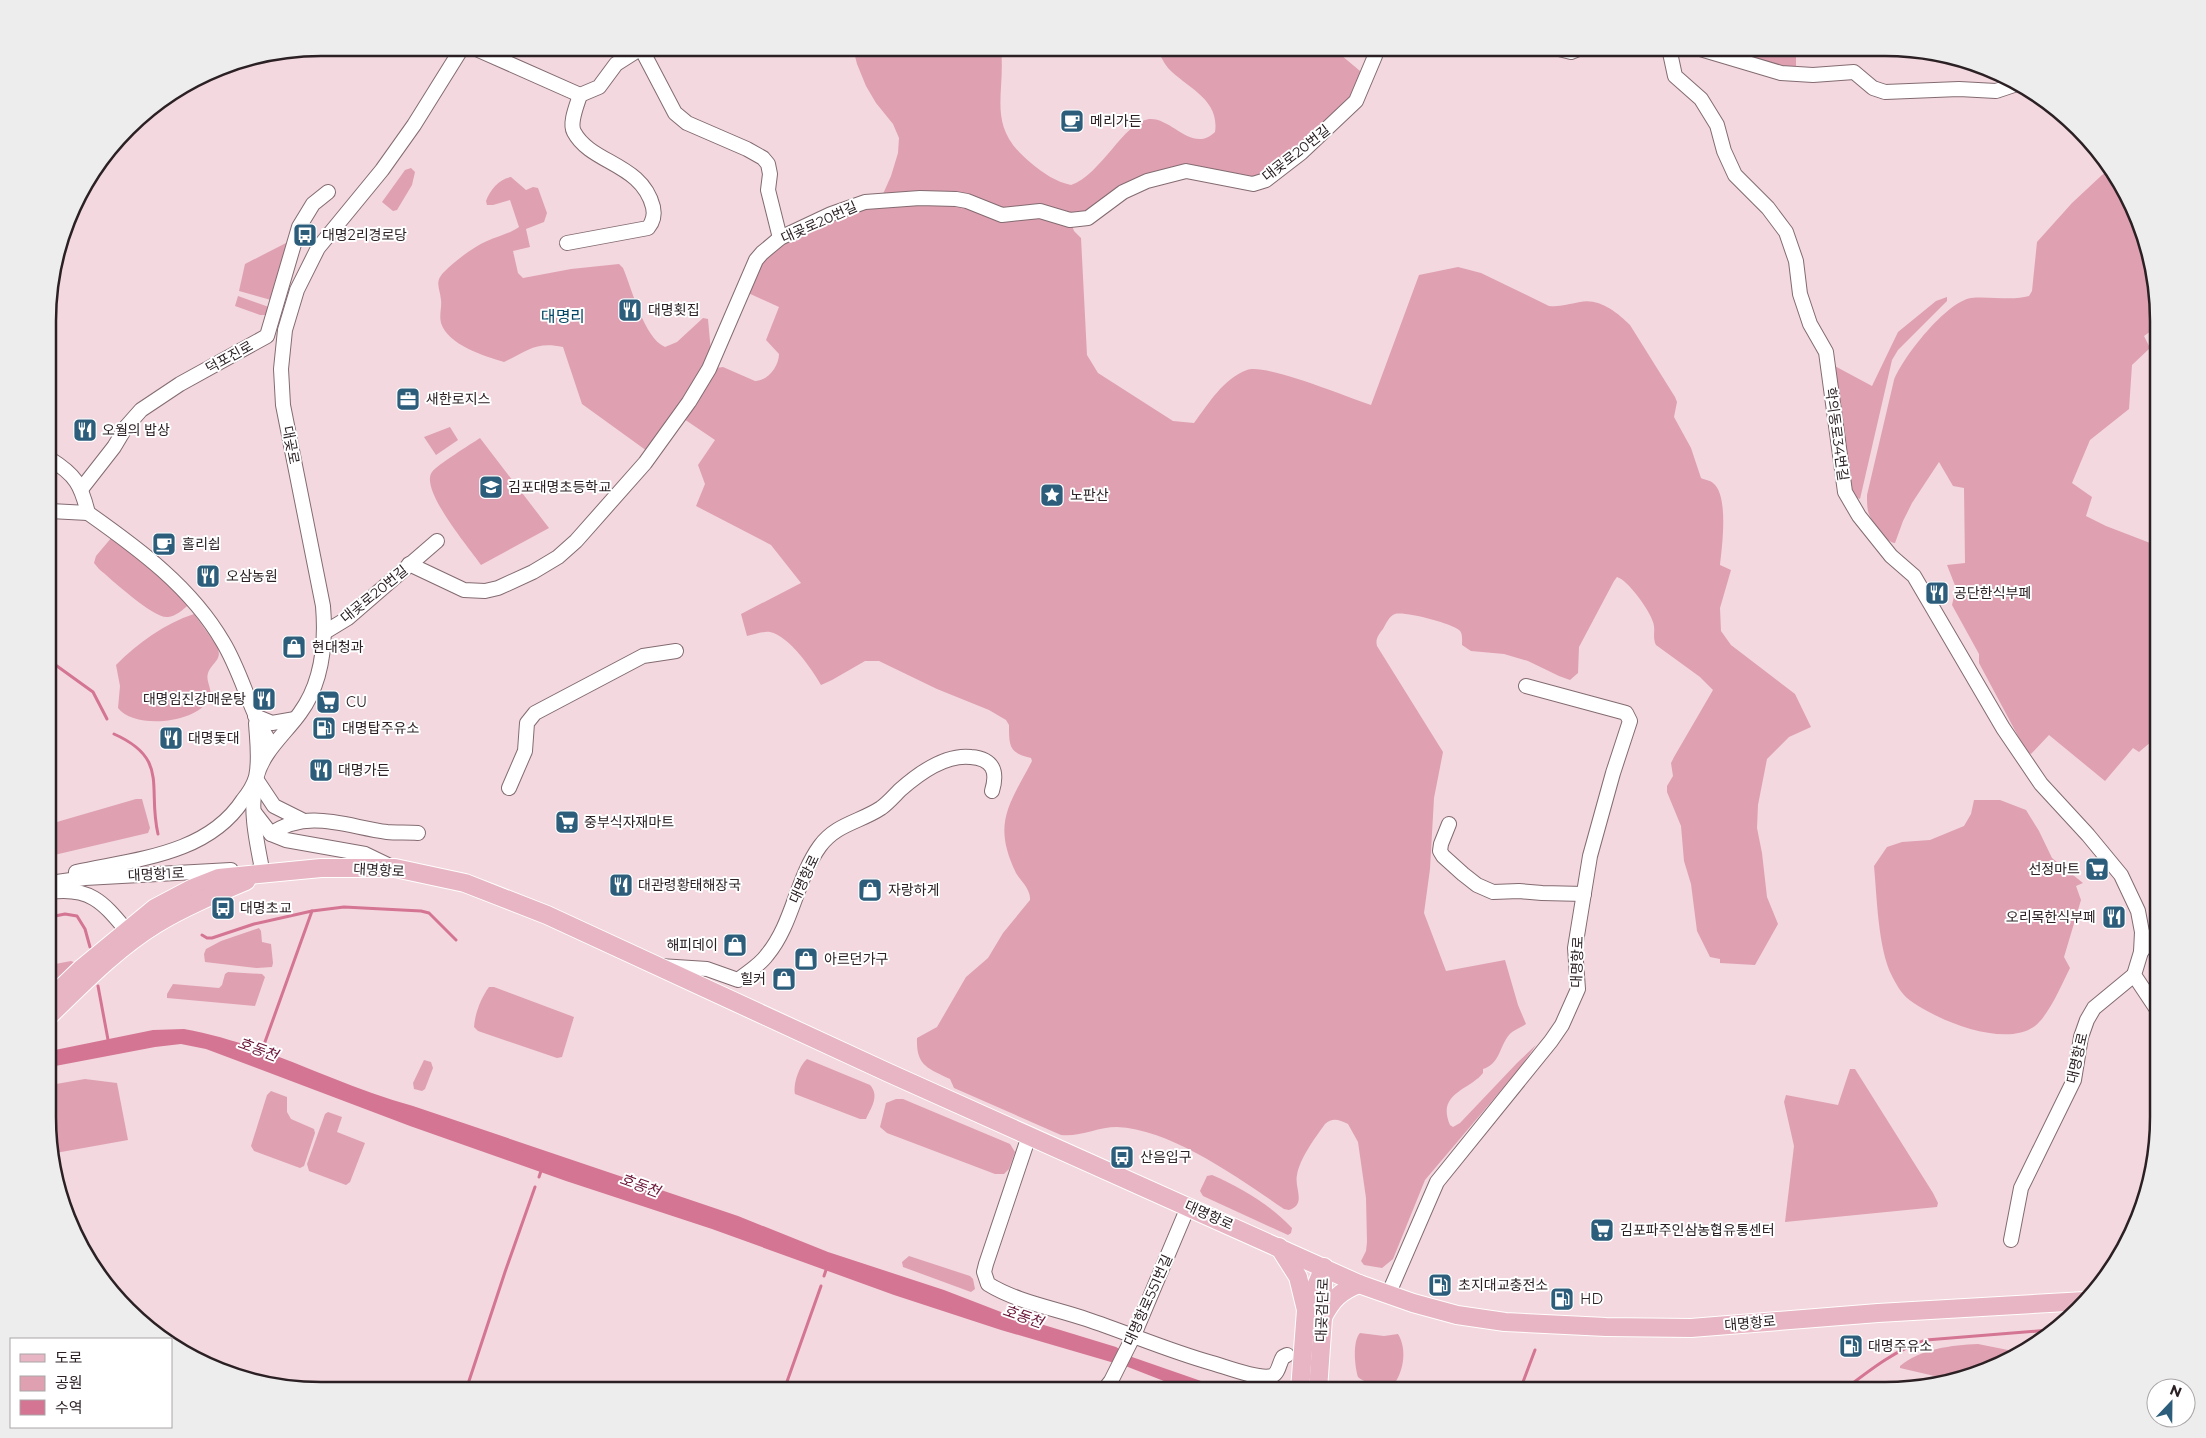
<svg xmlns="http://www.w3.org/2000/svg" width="2206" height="1438" viewBox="0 0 2206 1438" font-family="Montserrat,'Noto Sans KR',sans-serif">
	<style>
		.green { fill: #dfa0b2 }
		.water { fill: #d47593 }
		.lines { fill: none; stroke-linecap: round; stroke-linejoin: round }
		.stream { stroke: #d47593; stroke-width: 3 }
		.minor-casing { stroke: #836b71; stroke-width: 16 }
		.major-casing { stroke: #fff; stroke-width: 20 }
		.minor { stroke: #fff; stroke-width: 14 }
		.major { stroke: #e8b5c4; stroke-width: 18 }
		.labels { text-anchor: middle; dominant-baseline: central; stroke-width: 4; stroke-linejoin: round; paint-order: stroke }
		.poi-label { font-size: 14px; fill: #2b2124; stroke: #fff; text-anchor: start }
		.street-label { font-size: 14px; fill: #2b2124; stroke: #fff }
		.water-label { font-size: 15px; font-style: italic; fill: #691337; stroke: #fff }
		.quarter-label { font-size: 16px; fill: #024564; stroke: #fff }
		.rim { fill: none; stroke: #2b2124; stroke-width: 2.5 }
	</style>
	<rect width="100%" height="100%" fill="#f3d8df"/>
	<g class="green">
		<path d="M853 48H1001C1006 97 985 126 1031 163 1043 173 1056 182 1071 185 1101 175 1124 122 1149 119 1172 117 1192 154 1215 132 1220 99 1187 88 1168 68 1163 62 1160 54 1156 48H1306L1319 54 1341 55 1366 76 1356 101 1266 180 1186 171 1070 220 1074 231 1081 238 1087 355 1098 373 1173 421 1194 423C1209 403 1223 379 1247 370 1266 363 1349 398 1371 405L1419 275 1458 267 1481 273 1549 306C1561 307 1568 304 1580 302 1599 298 1617 312 1630 325L1675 397 1677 402 1674 417 1691 448 1701 478C1705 480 1710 480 1713 483 1729 495 1722 547 1720 565L1731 570 1720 608 1721 631 1731 645 1795 694 1811 727 1789 737 1767 759 1758 805 1757 828 1762 853 1767 897 1778 924 1755 965 1720 963V959L1710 957 1697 931 1691 884 1684 861 1681 826 1667 792V786L1673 776 1671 763 1674 757 1713 690 1700 677 1656 645C1652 637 1656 630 1653 622 1650 611 1628 580 1617 577L1614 581 1579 647 1578 673 1570 680 1559 676 1528 661 1504 654 1471 651 1462 645C1462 640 1463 633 1459 630 1451 623 1404 611 1395 614 1389 616 1386 624 1383 629 1379 634 1375 639 1377 646L1443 752 1434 798 1430 869 1424 913 1446 971 1505 960 1518 1005 1526 1024C1520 1028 1513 1030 1509 1035 1499 1047 1500 1064 1483 1069V1073C1470 1090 1436 1093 1450 1125L1453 1127 1460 1123 1517 1063 1536 1045 1519 1069 1425 1180 1393 1259 1382 1268 1364 1265 1361 1261 1366 1251 1367 1242 1366 1198 1358 1142 1348 1124C1339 1120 1333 1117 1325 1124 1315 1138 1300 1158 1297 1175 1294 1188 1307 1204 1289 1210L1284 1209C1240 1179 1171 1129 1117 1127 1098 1127 1080 1137 1061 1135L954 1088 950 1079C928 1068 916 1066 917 1038L937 1027 966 977 988 958 1003 933 1030 900C1031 890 1021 881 1016 873 992 823 1009 805 1032 761L1031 758C1009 753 1009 746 1009 725L1006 720 989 710 937 689 879 661H865L832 680 821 685C812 669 789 636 770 632 763 631 753 635 747 636L741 614 801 583 771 545 696 506 705 484 698 465 715 440 684 419 716 368 723 367 755 381C768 381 779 366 779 354L766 340 779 307 746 292 760 263 777 247 883 194 891 176 898 153 899 138 893 124 876 103 866 86 857 64Z"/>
		<path d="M1712 48H1796V72Z"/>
		<path d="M411 168 415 172 412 185 397 210 393 211 382 202 405 170Z"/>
		<path d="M2111 170C2142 213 2158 273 2158 326L2144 336 2150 348 2132 365 2129 409 2090 440 2072 483 2092 497 2086 516 2106 526 2158 546V736L2139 752 2133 748 2105 781 2049 735 2031 754 2026 751 1979 663V654L1952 605 1956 588 1947 565 1965 563 1964 488 1953 486 1939 462 1912 503 1903 521 1895 543C1886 543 1870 520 1868 511 1867 506 1867 500 1867 495L1894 380C1903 357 1946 302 1971 298 1989 296 2013 301 2029 296L2032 291 2037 242 2072 203 2102 175Z"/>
		<path d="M511 177 526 190 533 187 538 188 547 213 544 222 526 229 530 247 513 251 518 273 523 278 571 269 619 264 623 268C632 289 644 338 665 347L677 342 703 318 708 319 711 352 696 381 647 451 582 404 563 347C536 341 527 351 504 362 484 356 448 345 441 323 439 315 442 307 441 300 440 288 434 282 444 272 455 261 473 247 487 241 498 236 509 234 519 227L510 200 493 205H487L486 201C490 190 499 179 511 177Z"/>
		<path d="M288 242 271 300 239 291 245 264Z"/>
		<path d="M238 296 266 306 268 307 266 315H260L235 306Z"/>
		<path d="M1947 297V301L1898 350 1892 360 1860 499 1855 497 1849 489 1831 364 1872 386 1898 332 1936 301Z"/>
		<path d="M450 427 458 440 436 455 424 437Z"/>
		<path d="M480 438 549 528 481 565C470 549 419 489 432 472 437 465 471 444 480 438Z"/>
		<path d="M112 537 154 569 188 605C183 610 176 616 168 617 154 619 111 579 99 569L94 563 96 556Z"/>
		<path d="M194 614 217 646C223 660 213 661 208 673 205 682 214 690 209 699 197 723 135 730 118 708L120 686 116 665C139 642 164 624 194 614Z"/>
		<path d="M136 799H142L150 828 148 833 50 856V824Z"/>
		<path d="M1974 800H2000L2026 810 2039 831 2052 858 2083 883 2076 886 2081 900 2064 957 2070 968C2062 984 2049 1015 2035 1026 2004 1049 1933 1019 1907 998 1901 993 1895 982 1892 976 1878 949 1877 897 1874 866L1887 847 1902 842 1930 840 1964 826 1971 814Z"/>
		<path d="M259 928 261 931 262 942 271 944 273 963 272 967 257 968 205 962 204 954 206 949 221 941Z"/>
		<path d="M71 961 76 963 50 987V965Z"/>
		<path d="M228 972 262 974 265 977 255 1006 167 998V994L173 984 219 988 222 985 225 974Z"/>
		<path d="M489 987H494L574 1017 562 1057 557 1058 478 1031 474 1027C475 1013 481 998 489 987Z"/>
		<path d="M807 1059 870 1085C880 1096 871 1108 866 1119H860L795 1094C793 1084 799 1066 807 1059Z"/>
		<path d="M424 1060 431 1062 433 1068 425 1089 422 1091 414 1089 413 1083Z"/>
		<path d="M1850 1069H1855L1933 1193 1938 1203 1937 1207 1785 1222 1794 1146 1784 1102 1786 1095 1838 1105Z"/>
		<path d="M85 1079 117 1083 128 1140 50 1154V1085Z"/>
		<path d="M271 1091 287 1097V1112L291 1119 314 1129 315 1133 304 1166 300 1168 254 1151 251 1146 267 1095Z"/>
		<path d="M896 1099H903L1010 1144 1015 1152 1009 1169 1004 1174H995L887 1133 880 1127 886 1103Z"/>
		<path d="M328 1112 342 1117 337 1132 365 1143 350 1182 346 1185 309 1171 307 1164 325 1114Z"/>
		<path d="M1212 1175C1240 1187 1272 1206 1292 1228L1291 1233 1288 1235 1203 1196 1200 1191 1207 1176Z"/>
		<path d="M909 1256 970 1276 973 1279 975 1289 971 1292 903 1267 902 1262Z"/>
		<path d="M1360 1333 1384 1336 1398 1334C1407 1349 1404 1369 1395 1383 1385 1387 1365 1384 1358 1377 1355 1367 1352 1342 1360 1333Z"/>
		<path d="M1978 1344 2023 1353 1956 1381 1900 1368V1366C1920 1349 1952 1345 1978 1344Z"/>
	</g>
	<g class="water">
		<path d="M184 1029C264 1043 335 1085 413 1106L738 1216 828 1252 944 1290 1001 1312 1116 1347 1132 1357 1227 1390H1197L1169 1383 1128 1367 1001 1330 894 1295 712 1229 566 1181 410 1126 206 1049 181 1044 155 1047 50 1067V1051L153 1030Z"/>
		<path d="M1708 1382 1766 1383 1864 1390H1706L1696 1387 1645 1390 1667 1385 1706 1386Z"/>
	</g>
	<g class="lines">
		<g class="stream">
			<path d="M50 661 93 692 107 719"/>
			<path d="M114 734C170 759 147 787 158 834"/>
			<path d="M50 917 65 914 77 916 85 929 90 947"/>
			<path d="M202 935 207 938H212L254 924 312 911"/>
			<path d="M98 986 109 1045"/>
			<path d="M261 1053 312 911 344 907 421 911 429 913 456 940"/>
			<path d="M539 1177 542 1168"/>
			<path d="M824 1276 827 1267"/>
			<path d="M1845 1389C1870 1370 1895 1350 1926 1340L2049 1330"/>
			<path d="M466 1390 505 1272 535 1187"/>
			<path d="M784 1390 821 1286"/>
			<path d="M1520 1390 1535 1350"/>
		</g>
		<g class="minor-casing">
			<g id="minor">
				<path d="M474 48 580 95 599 87 616 64 638 50 643 52 675 113 687 123 747 149 763 158 768 164 770 174 768 190 780 238"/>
				<path d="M1555 48 1571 52 1581 48"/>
				<path d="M1669 48 1675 76 1701 99 1717 125 1724 151 1735 175 1768 208 1786 232 1796 261 1800 294 1810 324 1826 352 1845 492 1859 516 1891 556 1914 576 2003 728 2041 784 2088 835 2121 875 2138 911 2142 932 2141 952"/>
				<path d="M1697 48 1781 73 1813 75 1854 72 1873 88 1885 92 1959 89 1996 91 2017 84"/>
				<path d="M567 243 648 228C653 222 655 216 653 207 642 163 591 164 574 132 569 123 577 105 580 95"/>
				<path d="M50 459C76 475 81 485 88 513 139 549 191 587 223 642 243 675 250 714 272 745"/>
				<path d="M82 488 114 447 126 427 141 410 180 384 267 336 299 227 313 204 328 192"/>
				<path d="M50 511 88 513"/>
				<path d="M409 564 464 590 485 591 498 588 533 572 558 557 576 541 645 463 689 402 709 369 756 260 762 253 780 238 831 214 865 202 920 198 956 199 967 201 1002 215 1040 211 1070 220 1088 218 1123 192 1147 181 1186 171 1253 184 1266 180 1301 153 1356 101 1375 56V48"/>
				<path d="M325 632 348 618 437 541"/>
				<path d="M255 716 272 723 295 719"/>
				<path d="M256 779 274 806 304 821"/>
				<path d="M509 788 525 751 527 723 535 713 643 656 676 651"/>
				<path d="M254 812 271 834 286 840 365 854 392 867"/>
				<path d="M1449 824 1441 844 1440 851 1443 856 1463 874 1477 885 1493 892 1519 891 1542 893 1584 894"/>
				<path d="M271 834C308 808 347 827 387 832 397 833 408 832 418 833"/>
				<path d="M76 872C135 859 207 855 243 800 248 794 254 784 256 777 260 760 257 740 256 723"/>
				<path d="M255 872 263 874C257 843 249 810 256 779 262 752 285 734 300 713 322 683 326 642 323 606L283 405 281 369 285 330 297 290 318 248 382 170 414 125 462 48"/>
				<path d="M50 883 85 878 231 870"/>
				<path d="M50 892C95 886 106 907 133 938"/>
				<path d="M2158 929 2141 952 2134 975 2158 1011"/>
				<path d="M660 966 707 969 738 980C748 972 760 965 767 955 793 924 796 879 820 846 836 824 860 822 881 808 888 803 894 796 900 790 918 774 946 754 971 757 993 759 998 771 992 791"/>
				<path d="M1029 1136 986 1264 984 1272 988 1284C1017 1302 1054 1308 1086 1319 1128 1333 1169 1351 1212 1363 1226 1367 1259 1380 1272 1376 1279 1373 1279 1363 1283 1357L1287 1355"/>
				<path d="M2011 1240 2021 1188 2074 1080 2081 1037 2087 1020 2094 1008 2134 975"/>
				<path d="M1388 1295 1437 1182 1551 1041 1562 1025 1578 989 1575 948 1590 856 1613 773 1630 721 1626 713 1526 686"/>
				<path d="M1104 1390 1111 1381 1134 1335 1188 1207"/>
			</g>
		</g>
		<g class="major-casing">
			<g id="major">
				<path d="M50 999 81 969 155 908 191 889 219 878 321 868H395L465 883 547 915 889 1073 1359 1284 1413 1303 1457 1315 1505 1322 1606 1327 1691 1328 1878 1313 2085 1301"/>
				<path d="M50 1015C83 983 117 948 156 924 184 907 215 894 246 881"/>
				<path d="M1279 1247 1298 1277 1306 1310"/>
				<path d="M1323 1317C1332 1300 1340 1291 1359 1284"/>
				<path d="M1300 1390 1306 1310 1324 1267"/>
				<path d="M1318 1390 1323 1318V1275"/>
			</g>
		</g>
		<use href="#minor" class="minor"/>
		<use href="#major" class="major"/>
	</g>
	<defs>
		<g id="cafe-square" transform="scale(1.25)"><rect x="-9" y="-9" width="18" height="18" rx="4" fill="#2c5d7b" stroke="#fff"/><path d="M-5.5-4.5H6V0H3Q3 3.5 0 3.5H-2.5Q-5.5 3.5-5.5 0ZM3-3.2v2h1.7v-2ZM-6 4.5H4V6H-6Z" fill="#fff"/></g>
		<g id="bus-square" transform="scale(1.25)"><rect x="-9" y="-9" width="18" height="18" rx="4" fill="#2c5d7b" stroke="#fff"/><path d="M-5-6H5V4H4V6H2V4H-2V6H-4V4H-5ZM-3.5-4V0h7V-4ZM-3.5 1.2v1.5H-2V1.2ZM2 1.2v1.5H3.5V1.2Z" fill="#fff"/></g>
		<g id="restaurant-square" transform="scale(1.25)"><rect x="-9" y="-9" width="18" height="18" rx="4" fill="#2c5d7b" stroke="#fff"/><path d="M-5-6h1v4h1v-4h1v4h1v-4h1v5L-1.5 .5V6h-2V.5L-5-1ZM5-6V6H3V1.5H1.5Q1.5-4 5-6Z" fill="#fff"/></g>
		<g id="office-square" transform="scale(1.25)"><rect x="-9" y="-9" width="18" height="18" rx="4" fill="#2c5d7b" stroke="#fff"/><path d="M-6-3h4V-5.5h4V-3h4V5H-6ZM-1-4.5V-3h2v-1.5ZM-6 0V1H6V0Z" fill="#fff"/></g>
		<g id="school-square" transform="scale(1.25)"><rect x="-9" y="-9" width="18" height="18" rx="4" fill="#2c5d7b" stroke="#fff"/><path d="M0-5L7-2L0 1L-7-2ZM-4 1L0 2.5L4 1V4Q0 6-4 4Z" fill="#fff"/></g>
		<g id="sight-square" transform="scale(1.25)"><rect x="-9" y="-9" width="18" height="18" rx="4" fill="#2c5d7b" stroke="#fff"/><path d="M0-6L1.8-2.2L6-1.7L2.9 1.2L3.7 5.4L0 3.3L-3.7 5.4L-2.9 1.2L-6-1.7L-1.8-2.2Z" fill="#fff"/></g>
		<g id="shop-square" transform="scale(1.25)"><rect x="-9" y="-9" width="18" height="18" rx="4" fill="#2c5d7b" stroke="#fff"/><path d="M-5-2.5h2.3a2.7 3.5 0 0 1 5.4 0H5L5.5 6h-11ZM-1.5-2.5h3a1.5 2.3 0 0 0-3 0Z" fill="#fff"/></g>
		<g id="supermarket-square" transform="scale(1.25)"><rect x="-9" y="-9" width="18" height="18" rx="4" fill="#2c5d7b" stroke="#fff"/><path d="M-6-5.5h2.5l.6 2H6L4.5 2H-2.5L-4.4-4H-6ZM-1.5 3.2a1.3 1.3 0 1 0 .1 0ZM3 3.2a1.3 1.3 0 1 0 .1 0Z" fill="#fff"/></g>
		<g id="fuel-square" transform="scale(1.25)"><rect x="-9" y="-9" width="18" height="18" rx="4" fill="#2c5d7b" stroke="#fff"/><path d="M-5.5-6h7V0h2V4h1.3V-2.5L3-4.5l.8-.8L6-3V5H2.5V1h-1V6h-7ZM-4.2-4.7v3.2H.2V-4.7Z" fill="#fff"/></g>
	</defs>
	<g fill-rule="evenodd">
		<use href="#cafe-square" x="1072" y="121"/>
		<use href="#bus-square" x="305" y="235"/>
		<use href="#restaurant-square" x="630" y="310"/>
		<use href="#office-square" x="408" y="399"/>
		<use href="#restaurant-square" x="85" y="430"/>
		<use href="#school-square" x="491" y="487"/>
		<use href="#sight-square" x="1052" y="495"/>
		<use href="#cafe-square" x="164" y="544"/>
		<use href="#restaurant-square" x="208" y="576"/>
		<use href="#restaurant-square" x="1937" y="593"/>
		<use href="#shop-square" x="294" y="647"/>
		<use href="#restaurant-square" x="264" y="699"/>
		<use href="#supermarket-square" x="328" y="702"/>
		<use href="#fuel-square" x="324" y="728"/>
		<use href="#restaurant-square" x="171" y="738"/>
		<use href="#restaurant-square" x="321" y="770"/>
		<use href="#supermarket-square" x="567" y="822"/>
		<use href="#supermarket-square" x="2097" y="869"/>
		<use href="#restaurant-square" x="621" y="885"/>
		<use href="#shop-square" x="870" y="890"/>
		<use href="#bus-square" x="223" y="908"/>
		<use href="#restaurant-square" x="2114" y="917"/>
		<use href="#shop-square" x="735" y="945"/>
		<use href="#shop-square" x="806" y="959"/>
		<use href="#shop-square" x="784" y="979"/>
		<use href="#bus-square" x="1122" y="1157"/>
		<use href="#supermarket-square" x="1602" y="1230"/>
		<use href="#fuel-square" x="1440" y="1285"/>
		<use href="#fuel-square" x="1562" y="1299"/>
		<use href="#fuel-square" x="1851" y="1346"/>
	</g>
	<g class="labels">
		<g class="poi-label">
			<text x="1090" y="121">메리가든</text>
			<text x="322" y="235">대명2리경로당</text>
			<text x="648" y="310">대명횟집</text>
			<text x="426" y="399">새한로지스</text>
			<text x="102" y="430">오월의 밥상</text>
			<text x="508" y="487">김포대명초등학교</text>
			<text x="1070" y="495">노판산</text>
			<text x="182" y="544">홀리쉽</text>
			<text x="226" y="576">오삼농원</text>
			<text x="1954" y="593">공단한식부페</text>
			<text x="312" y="647">현대청과</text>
			<text x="246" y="699" text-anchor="end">대명임진강매운탕</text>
			<text x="346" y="702">CU</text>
			<text x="342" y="728">대명탑주유소</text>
			<text x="188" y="738">대명돛대</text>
			<text x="338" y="770">대명가든</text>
			<text x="584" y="822">중부식자재마트</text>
			<text x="2080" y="869" text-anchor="end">선정마트</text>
			<text x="638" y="885">대관령황태해장국</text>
			<text x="888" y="890">자랑하게</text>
			<text x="240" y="908">대명초교</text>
			<text x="2096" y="917" text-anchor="end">오리목한식부페</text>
			<text x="718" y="945" text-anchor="end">해피데이</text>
			<text x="824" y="959">아르던가구</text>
			<text x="766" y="979" text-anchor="end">힐커</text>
			<text x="1140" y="1157">산음입구</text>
			<text x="1620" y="1230">김포파주인삼농협유통센터</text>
			<text x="1458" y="1285">초지대교충전소</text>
			<text x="1580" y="1299">HD</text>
			<text x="1868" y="1346">대명주유소</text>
		</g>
		<g class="street-label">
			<text transform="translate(1296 153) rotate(-38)">대곶로20번길</text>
			<text transform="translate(819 222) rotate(-24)">대곶로20번길</text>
			<text transform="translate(229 357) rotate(-29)">덕포진로</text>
			<text transform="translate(1837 434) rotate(82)">학의동로34번길</text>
			<text transform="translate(291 445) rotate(79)">대곶로</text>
			<text transform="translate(374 594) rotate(-39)">대곶로20번길</text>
			<text transform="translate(379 870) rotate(3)">대명항로</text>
			<text transform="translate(156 874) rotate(-3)">대명항1로</text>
			<text transform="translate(804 879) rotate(-65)">대명항로</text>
			<text transform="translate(1577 962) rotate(-88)">대명항로</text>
			<text transform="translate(2077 1058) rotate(-77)">대명항로</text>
			<text transform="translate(1209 1215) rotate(24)">대명항로</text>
			<text transform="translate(1148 1300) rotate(-66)">대명항로551번길</text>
			<text transform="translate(1322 1310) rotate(-88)">대곶검단로</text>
			<text transform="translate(1750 1323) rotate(-5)">대명항로</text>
		</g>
		<g class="water-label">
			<text transform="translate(258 1049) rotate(20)">호동천</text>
			<text transform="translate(640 1185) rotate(20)">호동천</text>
			<text transform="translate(1023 1316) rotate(19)">호동천</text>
		</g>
		<g class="quarter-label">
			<text x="563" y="316">대명리</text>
		</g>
	</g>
	<path d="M0 0H2206V1438H0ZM321 56H1885A265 265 0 0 1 2150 321V1117A265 265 0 0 1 1885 1382H321A265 265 0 0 1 56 1117V321A265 265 0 0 1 321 56Z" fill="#eeeded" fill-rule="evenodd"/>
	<path class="rim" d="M321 56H1885A265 265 0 0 1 2150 321V1117A265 265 0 0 1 1885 1382H321A265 265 0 0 1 56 1117V321A265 265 0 0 1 321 56Z"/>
	<rect x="10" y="1338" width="162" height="90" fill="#ffffff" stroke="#aaa6a7"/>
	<rect x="20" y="1354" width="25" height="8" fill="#e8b5c4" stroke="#aaa6a7"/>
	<text x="55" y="1363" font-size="15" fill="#2b2124">도로</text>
	<rect x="20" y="1376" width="25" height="15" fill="#dfa0b2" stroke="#aaa6a7"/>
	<text x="55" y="1388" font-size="15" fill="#2b2124">공원</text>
	<rect x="20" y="1400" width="25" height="15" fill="#d47593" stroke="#aaa6a7"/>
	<text x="55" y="1413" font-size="15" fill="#2b2124">수역</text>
	<g transform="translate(2171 1403) rotate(22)"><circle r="24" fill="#ffffff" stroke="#aaa6a7"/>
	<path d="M0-4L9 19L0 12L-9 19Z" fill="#2c5d7b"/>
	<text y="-8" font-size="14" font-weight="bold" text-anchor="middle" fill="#2b2124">N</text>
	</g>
</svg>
